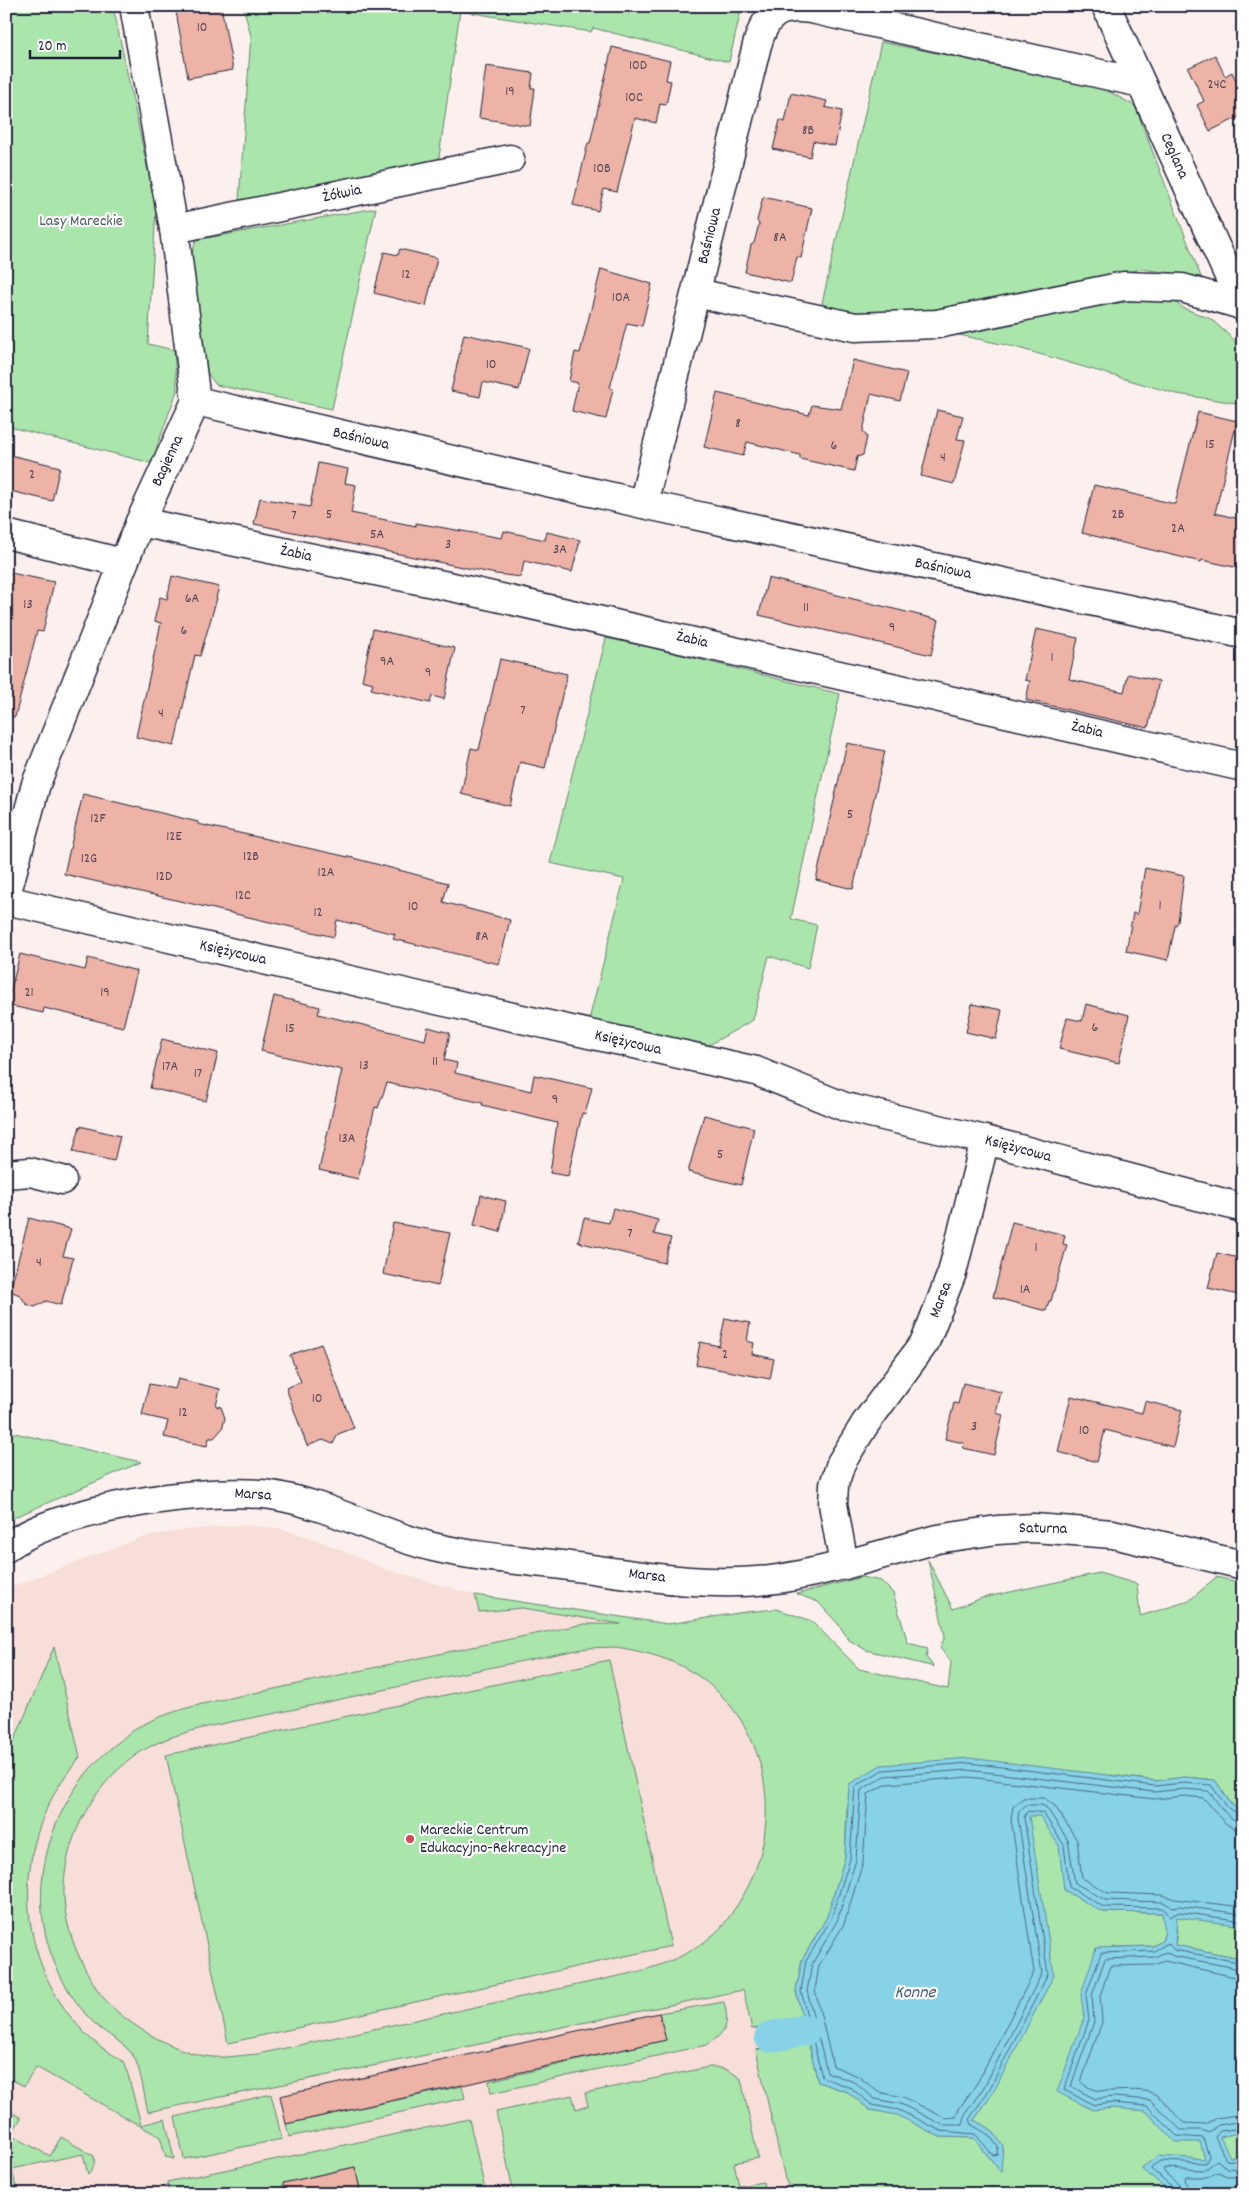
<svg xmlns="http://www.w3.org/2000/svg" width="1249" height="2200" viewBox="0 0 1249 2200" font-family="Dekko,sans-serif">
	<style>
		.built { fill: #f7ded8 }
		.green { fill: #aae5ab; stroke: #668473; fill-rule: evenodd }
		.water { fill: #87d2e7; stroke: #5f8ca2 }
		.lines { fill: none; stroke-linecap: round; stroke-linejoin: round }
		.shore { stroke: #4a6880; stroke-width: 1 }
		.canal { stroke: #87d2e7; stroke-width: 31 }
		.building { fill: #edb3a7; stroke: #22223b }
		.minor-casing { stroke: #22223b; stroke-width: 31 }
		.minor { stroke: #fff; stroke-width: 28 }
		.poi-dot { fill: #d1495b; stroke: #fff; stroke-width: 2 }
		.labels { text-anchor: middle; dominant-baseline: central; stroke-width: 4.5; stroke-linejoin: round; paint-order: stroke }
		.number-label { font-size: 14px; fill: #554656 }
		.street-label { font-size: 16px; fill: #22223b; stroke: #fff }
		.park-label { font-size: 16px; fill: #4b5c5d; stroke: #fff }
		.poi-label { font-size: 16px; fill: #22223b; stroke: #fff; text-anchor: start }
		.water-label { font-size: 18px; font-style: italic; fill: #456077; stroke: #fff }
	</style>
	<rect width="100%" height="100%" fill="#fbf0ed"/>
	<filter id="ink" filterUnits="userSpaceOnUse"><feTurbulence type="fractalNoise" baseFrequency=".02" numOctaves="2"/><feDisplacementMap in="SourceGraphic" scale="10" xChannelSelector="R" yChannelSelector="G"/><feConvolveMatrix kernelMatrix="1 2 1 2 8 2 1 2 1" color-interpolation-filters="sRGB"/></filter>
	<g filter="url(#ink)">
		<path class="built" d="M241 1525 278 1528 315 1539 385 1569 475 1595 668 1624 801 1727 751 1959 898 2194H6V1589L143 1537 185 1530Z"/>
		<g class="green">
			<path d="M6 6H113L156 209 148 344 174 350 177 391 151 463 6 426Z"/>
			<path d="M243 6H742L729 62 593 28 591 32 460 11 438 164 239 200 251 36Z"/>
			<path d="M881 42 1097 85 1135 106 1201 277 1142 269 890 318 821 308Z"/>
			<path d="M376 208 332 409 216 385 204 368 190 260 196 240Z"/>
			<path d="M1167 296 1183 308 1211 319 1243 348V404L1177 394 1015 347 950 333 1001 321Z"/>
			<path d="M606 638 653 648 840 694 791 919 817 925 808 968 769 956 753 1020 709 1045 589 1020 624 879 550 863Z"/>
			<path d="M6 1431 141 1462 6 1521Z"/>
			<path d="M928 1560 953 1609 982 1598 1099 1573 1137 1584 1140 1616 1189 1601 1216 1577 1243 1583V1812L1231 1804 1215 1780 1184 1777 1156 1781 1111 1775 1102 1912 1163 1913 1165 1932 1162 1941 1153 1946 1114 1947 1146 2111 1165 2130 1243 2114V2160L1219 2194H793L785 2179 756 2050 769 2047 764 2027 752 2029 743 1990 148 2112C144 2095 142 2075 135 2059 129 2045 105 2034 94 2023 69 1998 50 1962 44 1927 32 1857 64 1783 120 1741 127 1735 134 1728 142 1725 186 1703 240 1697 288 1686 386 1665 485 1644 584 1624H621L522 1608 479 1612 475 1595 668 1624 745 1612 777 1609 812 1621 859 1669 948 1689 951 1662 940 1648 945 1636ZM616 1647C640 1651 663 1656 685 1668 772 1715 791 1833 733 1911 728 1919 722 1928 714 1934 692 1954 666 1964 637 1972L258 2054C243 2055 227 2058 212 2057 176 2054 116 2020 97 1989 81 1964 69 1938 65 1909 57 1844 96 1774 153 1745 188 1727 251 1719 291 1710 389 1688 488 1668 587 1648ZM847 1808 993 2093 974 2120 993 2131 1000 2171 974 2138 940 2137 897 2114 870 2110 848 2092 818 2082 796 1991 802 1960 827 1917 845 1857Z"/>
			<path d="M862 1577 881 1581 893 1593 908 1643 928 1648 926 1657 934 1667 866 1650 849 1640 839 1625 818 1602 797 1594Z"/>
			<path d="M54 1647 80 1757C8 1839 11 1964 91 2039 101 2048 114 2055 125 2063L141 2125 165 2119 174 2159 166 2157 160 2137 36 2067 24 2086 6 2077V1760Z"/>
			<path d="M609 1660 671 1946 228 2043 166 1755Z"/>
			<path d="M1172 1911 1243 1921V1962L1235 1957 1175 1945 1177 1931Z"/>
			<path d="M724 2002C730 2025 726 2033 706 2045L491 2093 489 2081 665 2040 659 2013Z"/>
			<path d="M709 2067C723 2067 730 2070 741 2079L758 2158 734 2163 739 2186 763 2182 765 2194H514L496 2112 572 2095 576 2109 588 2106 585 2093Z"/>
			<path d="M462 2086 465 2098 289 2137 286 2124Z"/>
			<path d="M271 2094 282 2139 184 2159 175 2117Z"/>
			<path d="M10 2111 21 2118 11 2135 50 2156 61 2137 94 2156C95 2164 94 2167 88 2174L83 2154 12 2169 16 2188 14 2192 6 2191V2112Z"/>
			<path d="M469 2119 486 2194H361L355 2167 309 2177 313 2194H245L244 2191 232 2194H169L167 2182Z"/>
		</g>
		<path class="water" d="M969 1758 1156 1781 1184 1777 1215 1780 1231 1804 1243 1812V1926L1177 1917 1175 1945 1235 1957 1243 1962V2132L1220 2137 1230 2157 1243 2158V2194H1173L1141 2168 1158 2156 1205 2159 1200 2142H1175L1146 2111 1113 2108 1093 2110 1057 2092 1084 2018 1081 1994 1096 1948 1153 1946 1162 1941 1165 1932 1162 1913 1102 1912 1064 1890 1059 1846 1040 1816H1029L1054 1975 993 2093 974 2120 993 2131 1003 2146 1001 2172 974 2138 940 2137 897 2115 870 2110 848 2092 818 2082 796 1991 802 1960 827 1917 845 1857 849 1784 881 1765Z"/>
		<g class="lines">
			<g class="shore">
				<path d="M1243 1816 1228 1808 1211 1785 1184 1783 1155 1786 969 1763 883 1770 855 1786 850 1859 831 1919 806 1961 801 1991 822 2077 851 2088 872 2105 899 2110 941 2131 975 2134 993 2155 997 2154 998 2147 989 2135 972 2125 970 2118 989 2090 1048 1974 1024 1817 1028 1811 1043 1813 1064 1845 1069 1887 1104 1907 1162 1908 1166 1911 1170 1917 1179 1912 1243 1921"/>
				<path d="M1243 1822C1225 1821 1219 1801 1208 1791L1184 1789 1154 1792 968 1770 885 1776 861 1790 856 1860 837 1921 812 1964 807 1991 827 2072 854 2082 875 2099 901 2104 943 2125H963L965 2114 984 2087 1042 1973 1018 1818 1019 1811 1026 1805H1041L1046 1807 1068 1840 1075 1883 1105 1900 1163 1902 1172 1907 1179 1906 1243 1914"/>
				<path d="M1243 1830C1222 1829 1216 1809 1203 1798L1185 1796 1154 1799 968 1777 887 1784 868 1794 863 1862 844 1924 819 1966 815 1990 833 2066 858 2076 878 2092 903 2097 945 2118 956 2117 959 2109 977 2083 1034 1972 1011 1819 1013 1807 1023 1798H1044L1055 1806 1077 1840 1082 1878 1108 1893 1163 1895 1174 1899 1243 1907"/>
				<path d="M1243 1972 1231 1967 1173 1956 1166 1952 1154 1957 1105 1959 1092 1995 1094 2022 1071 2086 1095 2099 1114 2097 1150 2100 1181 2130H1201L1209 2133 1218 2125 1243 2121"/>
				<path d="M1243 1979 1165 1961 1154 1965 1110 1966 1100 1996 1102 2022 1081 2082C1097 2099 1131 2085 1152 2093 1165 2098 1173 2114 1184 2123L1206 2124 1217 2118 1243 2114"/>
				<path d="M1243 2128 1220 2131 1215 2137 1226 2160 1243 2162"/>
				<path d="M1176 2194 1174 2188 1152 2170 1151 2167 1160 2161 1206 2163 1209 2156 1203 2138 1177 2136 1147 2106 1113 2103 1094 2105 1064 2090 1089 2020 1086 1995 1101 1953 1154 1951 1168 1943 1174 1950 1233 1961 1243 1965"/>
				<path d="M1182 2194 1179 2185 1164 2172V2168L1205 2170 1217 2160 1227 2168 1243 2169"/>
				<path d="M1189 2194 1185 2179 1186 2177H1207L1218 2172 1227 2176H1243"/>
			</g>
			<path class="canal" d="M770 2037 805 2030"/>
		</g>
		<g class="building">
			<path d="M175 6H221L233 70 188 78Z"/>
			<path d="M612 47 670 61 666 80 671 81 666 105 660 104 656 123 635 118 617 192 604 189 598 211 573 205 588 143H590Z"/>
			<path d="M1215 55 1225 76 1232 72 1243 95V115L1210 131 1197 105 1204 101 1188 68Z"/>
			<path d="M486 66 533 73 531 88H535L530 126 479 118Z"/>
			<path d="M791 93 827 101 825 107 842 111 835 146 813 141 810 157 773 149 780 120 785 122Z"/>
			<path d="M763 197 812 208 801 258 797 257 791 283 745 272 751 245 754 243 759 224 757 221Z"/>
			<path d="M400 249 437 258 426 306 374 293 384 252 398 255Z"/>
			<path d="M601 269 652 284 642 326 627 323 610 388 613 389 606 419 572 411 578 383 569 381 575 352 580 353Z"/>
			<path d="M464 334 529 348 519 390 483 382 480 397 451 391Z"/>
			<path d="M853 360 907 373 900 401 871 394 863 431 867 437 863 455 857 457 854 471 800 459V455L747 442 743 456 704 447 717 393 809 415 812 405 841 409Z"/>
			<path d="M937 410 963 416 957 439 965 440 954 484 921 476Z"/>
			<path d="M1198 412 1237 421 1215 513 1243 520V569L1202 560 1201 562 1082 533 1094 485 1175 504Z"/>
			<path d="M6 454 60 467 52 501 6 490Z"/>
			<path d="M318 463 348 469 345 483 356 485 351 513 416 526V523L502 538 504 531 545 540 547 532 580 540 572 572 524 561 521 577 496 574 254 524 260 498 310 507Z"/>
			<path d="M6 572 54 582 43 632 37 631 15 717 6 716Z"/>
			<path d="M172 576 219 587 216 598H217L200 656 195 655 174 746 136 737 161 623 154 621 160 597 167 599Z"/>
			<path d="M768 578 939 620 931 655 759 615Z"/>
			<path d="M373 629 455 648 444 699 432 696 430 703 371 689 373 683 362 680Z"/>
			<path d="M1036 629 1078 638 1069 679 1124 692 1128 674 1159 681 1148 728 1026 700 1030 681 1025 680Z"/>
			<path d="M500 659 567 674 545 768 520 762 510 806 461 794 471 748 479 750Z"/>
			<path d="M847 743 885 751 853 889 816 880Z"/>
			<path d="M83 794 198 822V824L353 858 448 883 443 902 510 920 499 964 393 939 395 934 337 920 334 937 64 874Z"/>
			<path d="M1145 868 1184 876 1178 922 1175 926 1168 960 1126 951 1133 913 1137 914Z"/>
			<path d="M20 954 85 970 88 958 137 971 123 1027 44 1008 43 1013 7 1005Z"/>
			<path d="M274 996 320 1007 318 1014 425 1040 428 1027 450 1033 444 1060 457 1063 455 1073 531 1091 534 1075 592 1088 585 1114 582 1113 568 1176 550 1173 557 1123 482 1105 483 1103 387 1083 378 1108 375 1107 358 1179 319 1170 342 1070 261 1051Z"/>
			<path d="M972 1004 1002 1010 996 1039 966 1032Z"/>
			<path d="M1086 1004 1129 1015 1119 1063 1059 1049 1067 1018 1082 1021Z"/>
			<path d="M162 1039 218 1053 206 1101 150 1088Z"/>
			<path d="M704 1115 754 1128 741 1185 688 1172Z"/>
			<path d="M80 1126 120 1136 114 1161 73 1152Z"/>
			<path d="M481 1195 506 1201 500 1232 474 1225Z"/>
			<path d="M613 1208 658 1220 654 1234 671 1238 664 1263 578 1242 584 1218 609 1223Z"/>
			<path d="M29 1218 71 1229 63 1256 73 1258 61 1305 46 1301 35 1307 26 1304 20 1295 10 1291Z"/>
			<path d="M1012 1222 1065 1235 1063 1244 1067 1245 1051 1301H1049L1046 1311 993 1297Z"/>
			<path d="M393 1223 450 1233 438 1286 383 1274Z"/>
			<path d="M1217 1253 1243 1259V1296L1208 1288Z"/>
			<path d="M725 1318 750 1323 747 1341 754 1343 752 1354 774 1359 770 1379 696 1365 700 1342 719 1346Z"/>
			<path d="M321 1344 354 1428 338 1434 333 1444 323 1440 307 1446 286 1388 301 1382 290 1355Z"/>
			<path d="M178 1379 220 1389 216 1406 221 1407 225 1418 222 1429 214 1438H209L207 1446 164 1437 168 1421 142 1415 149 1384 175 1389Z"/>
			<path d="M963 1383 1001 1392 996 1413 1003 1415 994 1455 963 1448 964 1443 945 1439 954 1403 958 1404Z"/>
			<path d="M1071 1396 1142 1413 1145 1401 1182 1410 1173 1447 1105 1430 1097 1462 1058 1452Z"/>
			<path d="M659 2013 666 2040 286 2124 280 2096Z"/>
			<path d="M355 2167 361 2194H284L283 2183Z"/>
		</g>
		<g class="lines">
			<g class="minor-casing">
				<g id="minor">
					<path d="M1106 6 1243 307"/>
					<path d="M174 229 510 159"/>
					<path d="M696 293 855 327 937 324 1124 286 1182 288 1242 305"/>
					<path d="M196 401 643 504 1243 634"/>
					<path d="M643 504 757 45C766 13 779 5 811 9L1141 83"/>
					<path d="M140 522 457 588 1243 767"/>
					<path d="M6 534 123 563"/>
					<path d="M6 896 36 784 140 522 196 401 174 229 134 6"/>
					<path d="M6 900 423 997 756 1071 845 1107 985 1140 1243 1208"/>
					<path d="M6 1174 30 1172 62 1180"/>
					<path d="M6 1548C57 1507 214 1485 277 1496 332 1506 380 1534 433 1547 475 1557 519 1560 562 1565 632 1574 705 1589 777 1579 800 1576 822 1570 844 1565L833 1504 834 1485 841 1463 865 1424 925 1342 952 1273 985 1140"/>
					<path d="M844 1565 937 1539 997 1530 1034 1528 1113 1534 1243 1565"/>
				</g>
			</g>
			<use href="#minor" class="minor"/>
		</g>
	</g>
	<circle class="poi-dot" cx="410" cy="1839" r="5"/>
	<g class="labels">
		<g class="number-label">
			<text x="202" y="28">10</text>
			<text x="638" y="66">10D</text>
			<text x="1217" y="85">24C</text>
			<text x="510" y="92">19</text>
			<text x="634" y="98">10C</text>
			<text x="808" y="131">8B</text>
			<text x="602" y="169">10B</text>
			<text x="780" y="238">8A</text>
			<text x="406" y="275">12</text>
			<text x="621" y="298">10A</text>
			<text x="491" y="365">10</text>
			<text x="738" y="424">8</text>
			<text x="1210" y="445">15</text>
			<text x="834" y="446">6</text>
			<text x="943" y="458">4</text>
			<text x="32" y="475">2</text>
			<text x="329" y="515">5</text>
			<text x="1118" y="515">2B</text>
			<text x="294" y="516">7</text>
			<text x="1178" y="529">2A</text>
			<text x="377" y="535">5A</text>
			<text x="448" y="545">3</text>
			<text x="560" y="550">3A</text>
			<text x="192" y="599">6A</text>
			<text x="28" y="605">13</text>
			<text x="806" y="608">11</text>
			<text x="892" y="628">9</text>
			<text x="184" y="631">6</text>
			<text x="1052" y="658">1</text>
			<text x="387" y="662">9A</text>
			<text x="428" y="673">9</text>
			<text x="523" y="711">7</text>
			<text x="161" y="714">4</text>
			<text x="850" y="815">5</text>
			<text x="98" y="819">12F</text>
			<text x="174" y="837">12E</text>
			<text x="251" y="857">12B</text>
			<text x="89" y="859">12G</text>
			<text x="326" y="873">12A</text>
			<text x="164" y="877">12D</text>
			<text x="243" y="896">12C</text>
			<text x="1160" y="906">1</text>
			<text x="413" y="907">10</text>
			<text x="318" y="913">12</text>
			<text x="482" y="937">8A</text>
			<text x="29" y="993">21</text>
			<text x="105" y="993">19</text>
			<text x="1095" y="1028">6</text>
			<text x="290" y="1029">15</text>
			<text x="435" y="1062">11</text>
			<text x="364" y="1066">13</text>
			<text x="170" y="1067">17A</text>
			<text x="198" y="1074">17</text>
			<text x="555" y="1100">9</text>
			<text x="347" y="1139">13A</text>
			<text x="720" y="1155">5</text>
			<text x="630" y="1234">7</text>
			<text x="1036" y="1248">1</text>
			<text x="39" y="1263">4</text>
			<text x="1025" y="1290">1A</text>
			<text x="725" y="1355">2</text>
			<text x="317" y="1399">10</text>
			<text x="183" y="1413">12</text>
			<text x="974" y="1427">3</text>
			<text x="1084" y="1431">10</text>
		</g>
		<g class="street-label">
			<text transform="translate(1174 156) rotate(66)">Ceglana</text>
			<text transform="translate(342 194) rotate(-12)">Żółwia</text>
			<text transform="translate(710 236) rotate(-76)">Baśniowa</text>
			<text transform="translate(361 439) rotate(13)">Baśniowa</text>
			<text transform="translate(168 461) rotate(-65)">Bagienna</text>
			<text transform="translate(296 554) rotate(12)">Żabia</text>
			<text transform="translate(943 569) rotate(12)">Baśniowa</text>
			<text transform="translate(692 640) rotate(13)">Żabia</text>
			<text transform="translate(1087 730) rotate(13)">Żabia</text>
			<text transform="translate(233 953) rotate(13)">Księżycowa</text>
			<text transform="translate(628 1043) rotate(13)">Księżycowa</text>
			<text transform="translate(1018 1149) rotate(15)">Księżycowa</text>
			<text transform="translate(941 1300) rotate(-69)">Marsa</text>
			<text transform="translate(253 1495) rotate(4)">Marsa</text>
			<text transform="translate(1043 1529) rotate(1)">Saturna</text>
			<text transform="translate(647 1576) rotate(7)">Marsa</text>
		</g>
		<g class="park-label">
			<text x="81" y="221">Lasy Mareckie</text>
		</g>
		<g class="poi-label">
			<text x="420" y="1830">Mareckie Centrum<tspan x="420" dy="18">Edukacyjno-Rekreacyjne</tspan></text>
		</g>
		<g class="water-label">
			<text x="915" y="1993">Konne</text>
		</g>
	</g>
	<rect width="1249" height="2200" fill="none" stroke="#fff" stroke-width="25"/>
	<rect x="12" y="12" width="1224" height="2175" fill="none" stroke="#22223b" stroke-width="2" filter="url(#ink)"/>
	<path d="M30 50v8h90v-8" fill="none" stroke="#22223b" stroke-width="2.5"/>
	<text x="38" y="50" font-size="15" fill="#22223b" stroke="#ffffff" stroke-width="4" paint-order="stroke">20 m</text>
</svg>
